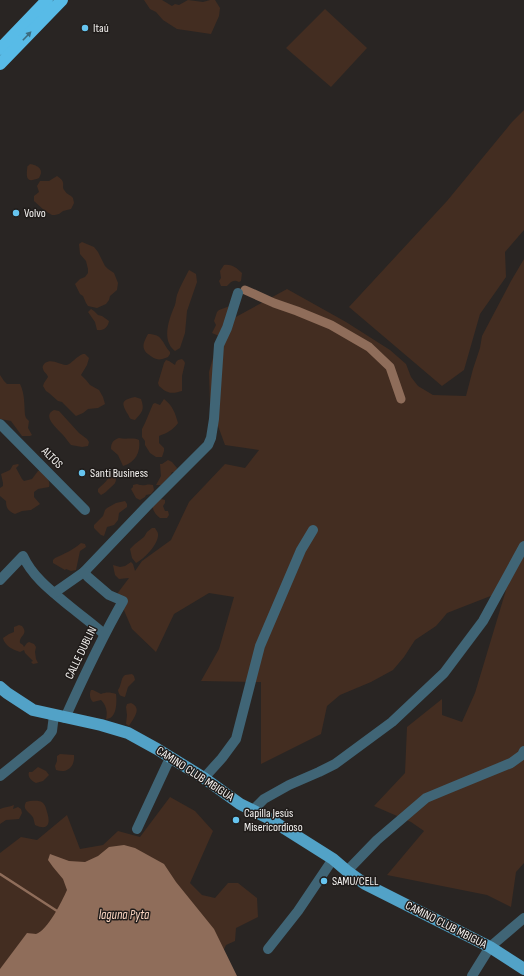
<svg xmlns="http://www.w3.org/2000/svg" width="524" height="976" viewBox="0 0 524 976" font-family="'Sofia Sans Condensed',sans-serif">
	<style>
		.green { fill: #432d21 }
		.water { fill: #8f6d5a }
		.lines { fill: none; stroke-linecap: round; stroke-linejoin: round }
		.stream { stroke: #8f6d5a; stroke-width: 2.5 }
		.canal { stroke: #8f6d5a; stroke-width: 9 }
		.minor { stroke: #406576; stroke-width: 10 }
		.major { stroke: #52a2c7; stroke-width: 12 }
		.highway { stroke: #58bbe7; stroke-width: 12 }
		.oneway { fill: #3c6c80 }
		.poi-dot { fill: #66c4ef; stroke: #201c1a; stroke-width: 1.5 }
		.labels { text-anchor: middle; dominant-baseline: central; stroke-width: 3; stroke-linejoin: round; paint-order: stroke }
		.poi-label { font-size: 12px; fill: #f5f3f1; stroke: #201c1a; text-anchor: start }
		.street-label { font-size: 12px; fill: #f5f3f1; stroke: #201c1a }
		.water-label { font-size: 13px; font-style: italic; fill: #fbd6c2; stroke: #201c1a }
	</style>
	<rect width="100%" height="100%" fill="#292523"/>
	<g class="green">
		<path d="M144 0H162L172 6 175 4 179 5 188 0 203 2 210 0H215L220 8 219 16 211 34 177 29 163 20 156 12 150 9Z"/>
		<path d="M325 9 367 48 331 87 286 48Z"/>
		<path d="M524 110V230L505 252 506 277 480 314 464 370 442 386 349 307 447 201 512 122Z"/>
		<path d="M30 164C37 165 45 169 39 178 29 182 26 181 27 170 28 165 26 168 30 164Z"/>
		<path d="M57 176C68 183 60 186 65 191 66 194 71 195 73 198L74 203 71 209 63 211 59 214 55 215H52L45 211 34 201V196L39 192 37 186 40 181H49Z"/>
		<path d="M82 242 94 247 98 252 105 266 108 269 114 273 118 283 117 290 110 296 109 300 106 304 97 308 88 306 86 303 83 296 80 294 75 284 80 279 85 277 88 273V269L86 261 80 254 79 244Z"/>
		<path d="M524 259V863L516 872 511 907 487 895 387 875 424 831 411 822 374 806 405 773 407 727 442 699V715L462 722 475 693 506 590 447 613 443 618 436 626 415 640 404 657 393 670 371 682 340 695 327 706 321 734 261 764V682L201 681 219 649 234 597 209 593 174 614 156 652 132 629 117 594 129 578 119 579 115 575 113 565 120 567 125 566 131 562 133 564 135 571 142 561 171 540 189 502 225 464 245 468 259 450 225 445 210 404 209 372 219 336 212 333 216 325 214 321 217 312 219 310 230 306 234 318 287 289 346 322 390 350 406 364 411 377 418 386 433 395 466 396 473 369 480 348 482 336 511 281Z"/>
		<path d="M224 265C233 264 236 268 242 273L241 281 239 282C233 279 231 282 227 286H221L219 281 221 278 220 271Z"/>
		<path d="M189 270 196 274 197 282 187 311 185 333 180 348 175 351C161 340 169 319 175 305 176 302 176 298 177 295 180 286 185 278 189 270Z"/>
		<path d="M91 309 94 311 98 315 102 316 109 321C108 327 104 331 97 330L95 322 88 312Z"/>
		<path d="M148 334C163 334 162 343 170 352V354L168 357C159 361 155 360 148 354 146 353 145 351 144 349 142 344 146 338 148 334Z"/>
		<path d="M83 354H85L89 358 87 365 81 375 86 380 90 385 99 390 103 397 105 404 98 408 88 409 83 413 76 416 62 402 58 401 49 393 46 391 43 386 44 383 48 377C47 373 44 373 43 369 42 367 43 365 45 363 52 358 60 365 67 365 71 364 77 356 83 354Z"/>
		<path d="M182 359 184 361 185 363 182 376V391C178 392 172 394 168 392 164 391 162 388 159 386L158 383 164 363 166 360 169 361 175 365 176 362 178 360Z"/>
		<path d="M0 375 4 381 7 384H20C25 394 24 405 25 415L26 418 29 421 28 428 32 435 30 436H22L11 421 0 419Z"/>
		<path d="M135 397 141 399C145 410 142 412 135 420L131 419C129 418 129 415 127 413 121 402 122 400 135 397Z"/>
		<path d="M164 399C173 406 175 413 178 423 173 430 167 433 159 436V443L164 448V451L162 457H156L150 453 145 445V441L142 437V429L145 423 153 404 155 403 160 405Z"/>
		<path d="M54 410 59 411 79 433 87 439 89 442 88 446 82 447 71 445C68 442 66 438 63 435 58 429 41 416 54 410Z"/>
		<path d="M119 438C126 440 133 437 139 440 141 452 135 463 123 466L118 455 111 449C111 443 113 440 119 438Z"/>
		<path d="M168 460 172 462 177 468 176 472H172L170 476 161 485H156L161 476 160 464H162Z"/>
		<path d="M18 464 19 465 16 468 22 479 24 481 32 479 38 471H40C45 476 51 480 49 487L38 489 34 492V497L40 504 31 510 22 511 15 514C8 511 6 508 6 501L0 496V488L3 486V483L1 474 10 470 13 465Z"/>
		<path d="M115 473C117 482 116 483 110 488 107 491 105 493 101 495L98 492V489C104 483 107 482 110 474Z"/>
		<path d="M137 484C144 487 147 483 153 485L154 490 151 494 146 495 145 497 140 500 136 498 131 489 133 487V485Z"/>
		<path d="M158 498 165 500V503L163 506 165 511H168L169 515 167 518H160C155 514 153 511 152 504Z"/>
		<path d="M125 501 127 504V507L119 513 118 520 114 525 107 527 104 536 101 535 94 528V525L103 516 105 510 107 508 116 503Z"/>
		<path d="M152 528H155C156 530 158 532 158 534 159 544 144 559 136 563L132 558 130 549 135 544 144 537 147 532Z"/>
		<path d="M81 543 85 544 86 547 80 551 76 570 71 571 66 569 65 570 53 563V560L55 558C64 554 73 550 81 543Z"/>
		<path d="M19 625 22 626C29 635 19 635 20 643L23 645 24 647 27 643 29 642 34 644 36 647 35 652 36 659 38 663 33 664 31 662 33 661 25 653 24 650 20 652C13 650 4 645 3 638L9 634 14 632V627Z"/>
		<path d="M132 674 134 676 135 680 128 687 125 697C121 696 119 696 118 690 122 685 120 679 125 675Z"/>
		<path d="M91 690H93L101 694C106 692 110 692 116 694 117 702 117 719 106 719 108 712 106 705 101 700L93 702C90 699 89 694 91 690Z"/>
		<path d="M131 703C143 708 133 719 129 726L126 724 127 715 126 707 127 704Z"/>
		<path d="M60 754 74 755C75 766 68 774 56 770L55 766 57 761V756Z"/>
		<path d="M38 767 46 771 49 775 43 781 36 783C32 781 27 777 29 772H32Z"/>
		<path d="M170 797 195 811 213 831 190 883 202 895 215 898 228 883H238L257 898 258 917 236 928 235 941 226 945 221 956 0 976V853L21 837 37 840 67 815 80 849 103 845 118 831 140 837Z"/>
		<path d="M30 801C34 801 40 800 43 803 46 806 46 809 47 812 51 824 48 831 35 825 34 822 34 818 32 816 28 811 22 809 26 802Z"/>
		<path d="M14 805 13 809 18 807 21 809 22 813 19 819 6 820 0 824V809C5 807 9 807 14 805Z"/>
	</g>
	<path class="water" d="M124 845 135 848 164 864 176 882 214 929 237 976H0V969L27 933C29 933 34 934 36 934 48 930 62 901 67 890L63 879 53 867 48 860 50 854 69 861 85 862 98 856 109 847Z"/>
	<g class="lines">
		<path class="stream" d="M0 874 57 911"/>
		<path class="canal" d="M245 290 274 303 297 311 331 325 369 347 390 367 401 399"/>
		<g class="minor">
			<path d="M0 424 85 510"/>
			<path d="M0 580 23 556C33 578 54 593 72 608 83 617 94 625 104 634"/>
			<path d="M54 593 84 572 147 506 208 445 211 438 214 419 219 345 227 328 238 293"/>
			<path d="M65 718C83 678 101 639 123 601L109 595 88 577 84 572"/>
			<path d="M0 776 47 738 52 731 54 715"/>
			<path d="M204 778 222 758 236 739 260 646 301 550 313 530"/>
			<path d="M252 811 264 799 289 785 319 772 335 764 392 722 444 673 483 621 524 546"/>
			<path d="M137 829 170 758"/>
			<path d="M347 871 377 840 426 798 450 788 511 763 522 755 524 751"/>
			<path d="M268 949 298 911 333 859"/>
			<path d="M472 976 490 947 524 918"/>
		</g>
		<path class="major" d="M0 687 7 693 33 710 101 725 128 733 157 749 204 778 240 804 268 818 333 859 347 871 365 884 490 947 524 969"/>
		<g class="highway">
			<path d="M0 49 47 0"/>
			<path d="M0 64 62 0"/>
		</g>
	</g>
	<defs><path id="oneway-solid" d="M-6-.8H1V-3.2L6.5 0L1 3.2V.8H-6Z"/></defs>
	<use class="oneway" href="#oneway-solid" transform="translate(27 36) rotate(-46)"/>
	<g class="poi-dot">
		<circle cx="85" cy="28" r="4"/>
		<circle cx="16" cy="213" r="4"/>
		<circle cx="82" cy="473" r="4"/>
		<circle cx="236" cy="820" r="4"/>
		<circle cx="324" cy="881" r="4"/>
	</g>
	<g class="labels">
		<g class="poi-label">
			<text x="93" y="28">Itaú</text>
			<text x="24" y="213">Volvo</text>
			<text x="90" y="473">Santi Business</text>
			<text x="244" y="813">Capilla Jesús<tspan x="244" dy="14">Misericordioso</tspan></text>
			<text x="332" y="881">SAMU/CELL</text>
		</g>
		<g class="street-label">
			<text transform="translate(52 458) rotate(45)">ALTOS</text>
			<text transform="translate(81 653) rotate(-64)">CALLE DUBLIN</text>
			<text transform="translate(195 774) rotate(33)">CAMINO CLUB MBIGUA</text>
			<text transform="translate(446 925) rotate(27)">CAMINO CLUB MBIGUA</text>
		</g>
		<g class="water-label">
			<text x="124" y="915">laguna Pyta</text>
		</g>
	</g>
</svg>
